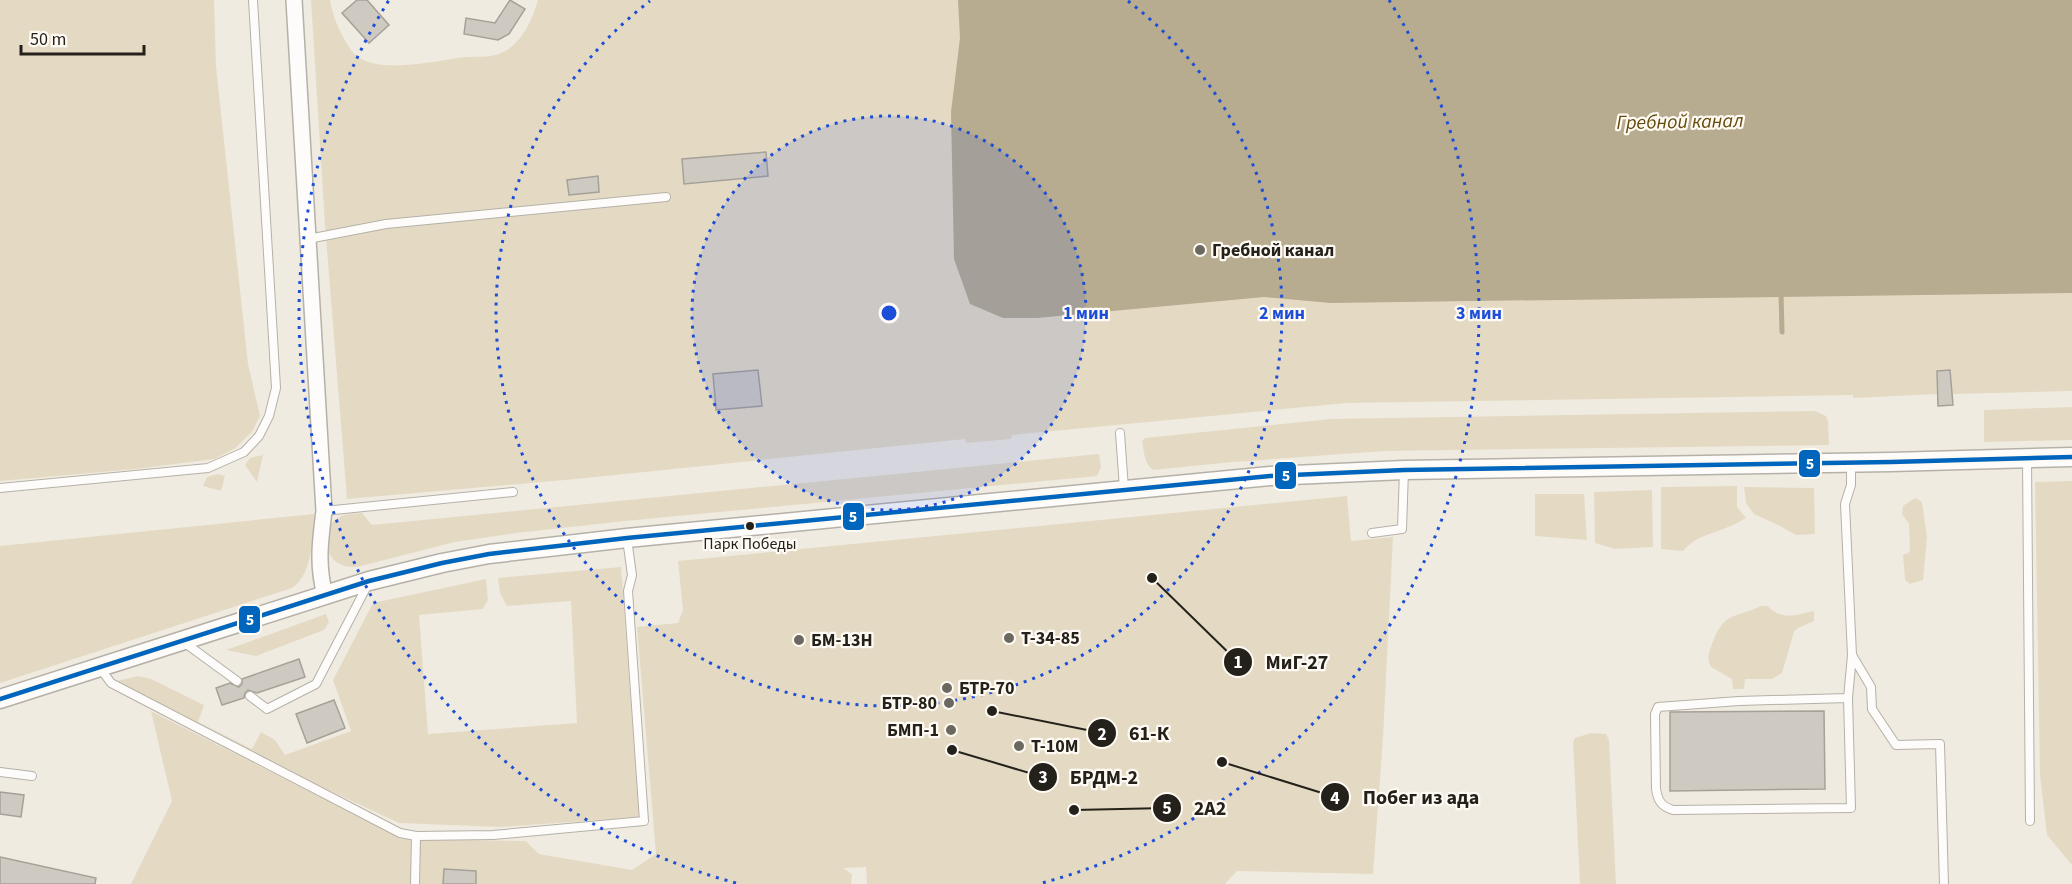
<svg xmlns="http://www.w3.org/2000/svg" width="2072" height="884" viewBox="0 0 2072 884" font-family="'Source Sans 3',sans-serif">
	<style>
		.green { fill: #e4dac4 }
		.water { fill: #b7ab90 }
		.lines { fill: none; stroke-linecap: round; stroke-linejoin: round }
		.stream { stroke: #b7ab90; stroke-width: 5 }
		.building { fill: #cecac2; stroke: #a5a199; stroke-width: 1.5 }
		.service-casing { stroke: #b5b1a8; stroke-width: 10 }
		.minor-casing { stroke: #b5b1a8; stroke-width: 18 }
		.tertiary-casing { stroke: #b5b1a8; stroke-width: 21 }
		.service { stroke: #fdfcfa; stroke-width: 8 }
		.minor { stroke: #fdfcfa; stroke-width: 15 }
		.tertiary { stroke: #fdfcfa; stroke-width: 18 }
		.bus-1-casing { stroke: #fffbf4; stroke-width: 9 }
		.bus-1 { stroke: #0065bd; stroke-width: 4.5 }
		.ring { fill: none; stroke: #1d4ed8; stroke-width: 3; stroke-dasharray: 3 6 }
		.poi-dot { fill: #6b685f; stroke: #fffbf4; stroke-width: 2 }
		.bus-dot { fill: #24211a; stroke: #fffbf4; stroke-width: 2 }
		.labels { text-anchor: middle; dominant-baseline: central; stroke-width: 4.5; stroke-linejoin: round; paint-order: stroke }
		.bus-label { font-size: 16px; fill: #24211a; stroke: #fffbf4 }
		.poi-label { font-size: 18px; font-weight: bold; fill: #24211a; stroke: #fffbf4; text-anchor: start }
		.water-label { font-size: 20px; font-style: italic; fill: #624b0d; stroke: #fffbf4 }
		.centre { fill: #1d4ed8; stroke: #fffbf4; stroke-width: 3 }
		.ring-label { font-size: 18px; text-anchor: middle; font-weight: bold; fill: #1d4ed8; stroke: #fffbf4; stroke-width: 4.5; stroke-linejoin: round; paint-order: stroke }
		.leader { fill: none; stroke: #24211a; stroke-width: 2 }
		.callout-dot { fill: #24211a; stroke: #fffbf4; stroke-width: 2 }
		.mark-label { font-size: 18px; text-anchor: middle; font-weight: bold; fill: #fff }
		.callout-label { font-size: 20px; text-anchor: middle; font-weight: bold; fill: #24211a; stroke: #fffbf4; stroke-width: 4.5; stroke-linejoin: round; paint-order: stroke }
		.line-badge { stroke: #fffbf4; stroke-width: 2 }
		.badge-label { font-size: 16px; text-anchor: middle; font-weight: bold; fill: #fff }
	</style>
	<rect width="100%" height="100%" fill="#f0ebe0"/>
	<g class="green">
		<path d="M0 0H214L216 66 248 364 260 416 252 432 234 449 214 459 136 469 0 481Z"/>
		<path d="M311 0H330C332 13 336 23 342 35 346 42 351 52 358 57 382 73 430 62 458 58 475 55 491 60 507 50 523 40 533 18 538 0H2072V391L1953 394V405L1938 406 1937 394 1853 398V395L1347 403 1012 435 1011 439 966 443 965 439 576 479 347 499 325 225Z"/>
		<path d="M2072 407V440L1984 442V410Z"/>
		<path d="M1815 411 1826 416 1828 421 1829 445 1384 451 1233 462 1153 470C1144 464 1144 451 1142 441L1145 438 1330 419Z"/>
		<path d="M1099 454 1101 467 1097 476 625 521 516 533 455 542 357 567C352 567 346 567 342 565 321 557 321 523 342 516 348 513 356 514 362 513L372 525Z"/>
		<path d="M263 455 257 482 245 465 250 458Z"/>
		<path d="M218 474 225 476 221 491 203 486 207 477Z"/>
		<path d="M2072 481V865L2047 835 2040 775 2035 482Z"/>
		<path d="M1737 486V507L1746 518C1740 521 1734 525 1728 527 1710 535 1697 535 1683 551L1661 549V487Z"/>
		<path d="M1744 487 1814 488 1815 534 1796 535 1778 525 1754 514 1746 503Z"/>
		<path d="M1652 490 1653 547 1615 549 1595 543 1594 492Z"/>
		<path d="M1535 494H1584L1587 540 1535 536Z"/>
		<path d="M1347 496 1351 541 1393 537 1383 738 1373 874 1237 871 1225 884H867L866 867 843 868 852 874 851 884H131L172 801 151 711 403 839 526 841 539 854 632 870 656 854 637 627 678 623 683 610 678 561Z"/>
		<path d="M1915 498 1922 502 1927 537 1923 580 1910 584 1905 580 1903 555 1910 552 1909 524 1902 514 1903 506Z"/>
		<path d="M314 514C312 537 314 573 292 588L0 683V546Z"/>
		<path d="M621 567 639 817 500 827 399 823 296 775 117 681 138 676 151 679 204 705 198 722 252 749 261 732 275 740 285 755 351 731 333 680 373 603 486 579 488 600 483 609 419 615 428 734 577 723 571 601 507 606 500 593 498 578Z"/>
		<path d="M1761 606H1768C1781 621 1797 615 1814 611V621L1798 628 1794 632 1782 673 1772 679H1745L1744 689H1733L1732 679 1711 667C1706 658 1709 653 1712 644 1724 611 1733 619 1761 606Z"/>
		<path d="M326 614 329 622 324 630 256 656 226 650Z"/>
		<path d="M1591 733 1606 734 1609 740 1616 884H1580L1573 742 1575 738Z"/>
	</g>
	<path class="water" d="M958 0H2072V293L1331 303 1264 297 1037 318H1003L970 304 954 259 951 112 960 38Z"/>
	<g class="lines">
		<path class="stream" d="M1781 292 1782 332"/>
	</g>
	<g class="building">
		<path d="M357 0H367L389 25 369 43 342 13Z"/>
		<path d="M510 0 525 9 509 34 498 40 464 34 466 18 495 23Z"/>
		<path d="M766 152 768 176 684 184 682 159Z"/>
		<path d="M598 176 599 192 569 195 567 180Z"/>
		<path d="M758 370 762 406 716 410 713 374Z"/>
		<path d="M1950 370 1953 405 1938 406 1937 371Z"/>
		<path d="M299 659 305 677 257 693 248 690 245 693 244 698 222 705 216 688 230 683 239 687 242 684V679Z"/>
		<path d="M334 700 345 728 307 743 296 714Z"/>
		<path d="M1824 711 1825 789 1670 791V712Z"/>
		<path d="M0 792 24 795 21 817 0 814Z"/>
		<path d="M0 857 96 878 95 884H0Z"/>
		<path d="M444 869 476 871V884H443Z"/>
	</g>
	<g class="lines">
		<g class="service-casing">
			<g id="service">
				<path d="M308 239 386 224 666 197"/>
				<path d="M1120 433 1124 489"/>
				<path d="M2027 459 2030 821"/>
				<path d="M0 488 208 468 244 452 259 436 269 416 276 388 253 0"/>
				<path d="M324 511 513 492"/>
				<path d="M1372 533 1402 529 1404 470"/>
				<path d="M185 643 237 681"/>
				<path d="M1852 655 1871 687 1872 709 1896 745 1940 744 1944 884"/>
				<path d="M100 668 111 683 400 833 416 836 415 884"/>
				<path d="M250 696 267 709 316 684 367 586"/>
				<path d="M1848 698 1739 701 1658 707 1655 714 1656 789C1658 801 1661 806 1673 810L1851 808 1848 698 1852 655 1845 504 1851 485V463"/>
				<path d="M0 772 32 776"/>
				<path d="M416 836 493 835 644 821 628 591 632 575 627 539"/>
			</g>
		</g>
		<g class="minor-casing">
			<path id="minor" d="M294 0 324 511C320 542 317 566 325 595"/>
		</g>
		<g class="tertiary-casing">
			<path id="tertiary" d="M0 699 369 581 442 563 489 554 627 538 1270 476 1404 470 1891 462 2072 457"/>
		</g>
		<use href="#service" class="service"/>
		<use href="#minor" class="minor"/>
		<use href="#tertiary" class="tertiary"/>
		<g class="bus-1-casing">
			<path id="bus-1" d="M0 699 369 581 442 563 489 554 627 538 1270 476 1404 470 1891 462 2072 457"/>
		</g>
		<use href="#bus-1" class="bus-1"/>
	</g>
	<circle cx="889" cy="313" r="197" fill="#1d4ed8" fill-opacity=".12"/>
	<g class="ring">
		<circle cx="889" cy="313" r="197"/>
		<path d="M1128 1A393 393 0 1 1 650 1"/>
		<path d="M736 883A590 590 0 0 1 389 0M1389 0A590 590 0 0 1 1042 883"/>
	</g>
	<g class="poi-dot">
		<circle cx="1200" cy="250" r="6"/>
		<circle cx="1009" cy="638" r="6"/>
		<circle cx="799" cy="640" r="6"/>
		<circle cx="947" cy="688" r="6"/>
		<circle cx="949" cy="703" r="6"/>
		<circle cx="951" cy="730" r="6"/>
		<circle cx="1019" cy="746" r="6"/>
	</g>
	<circle class="bus-dot" cx="750" cy="526" r="5"/>
	<g class="labels">
		<g class="bus-label">
			<text x="750" y="544">Парк Победы</text>
		</g>
		<g class="poi-label">
			<text x="1212" y="250">Гребной канал</text>
			<text x="1021" y="638">T-34-85</text>
			<text x="811" y="640">БМ-13Н</text>
			<text x="959" y="688">БТР-70</text>
			<text x="937" y="703" text-anchor="end">БТР-80</text>
			<text x="939" y="730" text-anchor="end">БМП-1</text>
			<text x="1031" y="746">Т-10М</text>
		</g>
		<g class="water-label">
			<text transform="translate(1680 122) rotate(-1)">Гребной канал</text>
		</g>
	</g>
	<circle cx="889" cy="313" r="9" class="centre"/>
	<g class="ring-label">
		<text x="1086" y="319">1 мин</text>
		<text x="1282" y="319">2 мин</text>
		<text x="1479" y="319">3 мин</text>
	</g>
	<path class="leader" d="M1152 578L1238 662M992 711L1102 733M952 750L1043 777M1222 762L1335 797M1074 810L1167 808"/>
	<g class="callout-dot">
		<circle cx="1152" cy="578" r="6"/>
		<circle cx="992" cy="711" r="6"/>
		<circle cx="952" cy="750" r="6"/>
		<circle cx="1222" cy="762" r="6"/>
		<circle cx="1074" cy="810" r="6"/>
		<circle cx="1238" cy="662" r="15"/>
		<circle cx="1102" cy="733" r="15"/>
		<circle cx="1043" cy="777" r="15"/>
		<circle cx="1335" cy="797" r="15"/>
		<circle cx="1167" cy="808" r="15"/>
	</g>
	<g class="mark-label">
		<text x="1238" y="668">1</text>
		<text x="1102" y="740">2</text>
		<text x="1043" y="783">3</text>
		<text x="1335" y="804">4</text>
		<text x="1167" y="814">5</text>
	</g>
	<g class="callout-label">
		<text x="1297" y="669">МиГ-27</text>
		<text x="1149" y="740">61-К</text>
		<text x="1104" y="784">БРДМ-2</text>
		<text x="1421" y="804">Побег из ада</text>
		<text x="1210" y="815">2А2</text>
	</g>
	<g class="line-badge">
		<rect x="1798" y="449" width="23" height="29" rx="6" fill="#0065bd"/>
		<rect x="1274" y="461" width="23" height="29" rx="6" fill="#0065bd"/>
		<rect x="842" y="502" width="23" height="29" rx="6" fill="#0065bd"/>
		<rect x="238" y="605" width="23" height="29" rx="6" fill="#0065bd"/>
	</g>
	<g class="badge-label">
		<text x="1810" y="469">5</text>
		<text x="1286" y="481">5</text>
		<text x="853" y="522">5</text>
		<text x="250" y="625">5</text>
	</g>
	<path d="M21 45v9h123v-9" fill="none" stroke="#24211a" stroke-width="3"/>
	<text x="30" y="45" font-size="18" fill="#24211a" stroke="#fffbf4" stroke-width="4.5" paint-order="stroke">50 m</text>
</svg>
